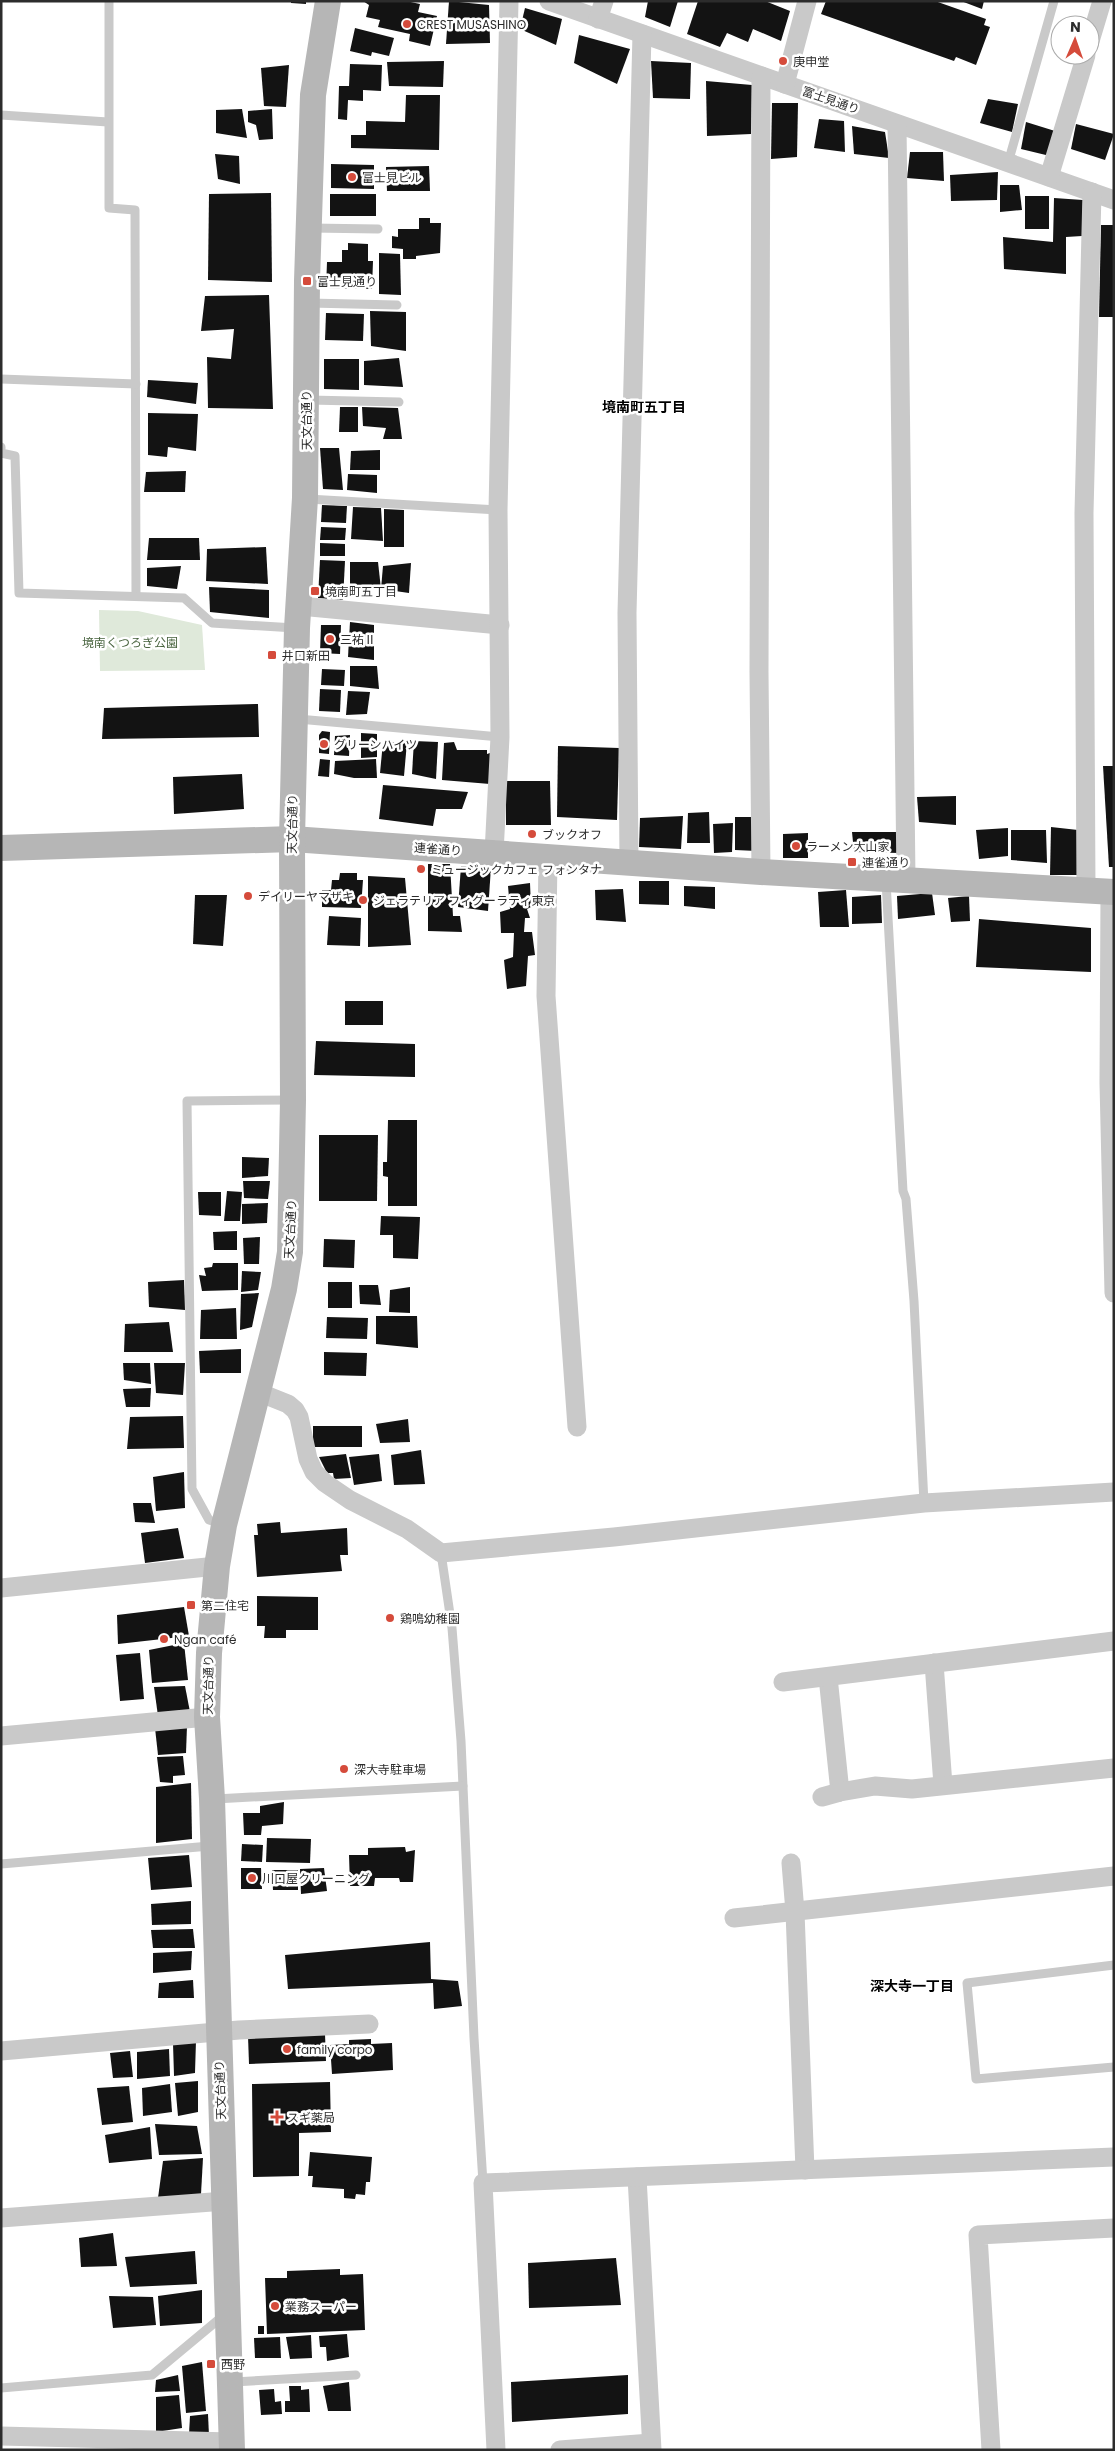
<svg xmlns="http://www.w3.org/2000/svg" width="1115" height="2451" viewBox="0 0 1115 2451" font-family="Poppins,'Noto Sans JP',sans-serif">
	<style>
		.green { fill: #dfe9da }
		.building { fill: #131313 }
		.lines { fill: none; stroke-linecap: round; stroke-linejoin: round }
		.service { stroke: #c9c9c9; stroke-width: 9 }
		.minor { stroke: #c9c9c9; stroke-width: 19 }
		.secondary { stroke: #b6b6b6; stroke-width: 26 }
		.poi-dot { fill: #d54b3b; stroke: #fff; stroke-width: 2 }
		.labels { text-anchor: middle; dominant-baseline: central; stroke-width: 5; stroke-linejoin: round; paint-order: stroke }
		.poi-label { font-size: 12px; fill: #2c2c2c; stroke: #fff; text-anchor: start }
		.street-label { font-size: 12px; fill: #2c2c2c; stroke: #fff }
		.park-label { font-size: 12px; fill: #48633e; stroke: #fff }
		.neighbourhood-label { font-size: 14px; font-weight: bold; fill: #000; stroke: #fff }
	</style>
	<rect width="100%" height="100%" fill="#fff"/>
	<path class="green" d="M99 610 138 611 202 625 205 670 100 671Z"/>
	<g class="building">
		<path d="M291 1H306V4L291 3Z"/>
		<path d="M363 1H406L420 4 418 12 437 16 430 46 409 41 410 34 378 27 380 20 366 17 369 5Z"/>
		<path d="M449 1 489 5 490 43 446 44Z"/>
		<path d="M648 1H678L670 27 645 17Z"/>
		<path d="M698 1H765L790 11 781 41 753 29 748 42 727 33 720 47 687 34Z"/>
		<path d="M826 1H935L986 19 984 25 990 27 976 65 956 57 954 61 821 14Z"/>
		<path d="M961 1H984L982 9Z"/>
		<path d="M525 8 562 19 556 45 520 29Z"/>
		<path d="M355 28 394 38 389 56 372 52 371 56 350 51Z"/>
		<path d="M579 35 630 49 617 84 574 63Z"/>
		<path d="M444 61 443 87 389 86 387 62Z"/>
		<path d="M651 61 691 63 690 99 653 98Z"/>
		<path d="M350 64 382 65 381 91 363 90V101L348 100 347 120 338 119 339 86H349Z"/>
		<path d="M289 65 286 107 264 106 261 68Z"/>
		<path d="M706 81 752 85 751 134 707 136Z"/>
		<path d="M406 95H440L439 150 351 148V135H366V121L405 122Z"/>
		<path d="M988 99 1018 104 1012 132 980 123Z"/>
		<path d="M772 103H798L797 157 771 159Z"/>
		<path d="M242 109 247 138 216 133V110Z"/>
		<path d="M272 109 273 139 259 140 256 125 248 122V111Z"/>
		<path d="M819 119 844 121 845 152 814 148Z"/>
		<path d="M1026 122 1055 131 1050 156 1021 149Z"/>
		<path d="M1076 124 1114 134 1105 160 1071 149Z"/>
		<path d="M852 126 885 132 889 158 854 154Z"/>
		<path d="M910 152H943L944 181 907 178Z"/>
		<path d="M215 154 239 156 240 184 218 179Z"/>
		<path d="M331 164 374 165V189L331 188Z"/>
		<path d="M429 166 430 191H387L386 167Z"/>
		<path d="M998 172 997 200 951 201 950 175Z"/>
		<path d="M1000 185H1019L1022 210 1000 212Z"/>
		<path d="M271 193 272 282 208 280 209 194Z"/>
		<rect x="330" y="194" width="46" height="22"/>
		<rect x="1025" y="196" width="24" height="33"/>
		<path d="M1054 198 1083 200 1082 236 1066 237V274L1004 269 1003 237 1053 242Z"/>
		<path d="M419 218H430V223H441L440 253 416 256V259H403V249L392 248V236L398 237V229H419Z"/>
		<path d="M1101 225H1114V317H1099Z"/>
		<path d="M348 243 368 244V261H373L372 289 326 288 327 262H342V250H348Z"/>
		<path d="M379 253 400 254 401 295 379 294Z"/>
		<path d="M269 295 273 409 208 408 207 357 231 359 234 329 201 331 205 296Z"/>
		<path d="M370 311 406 312V351L371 346Z"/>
		<path d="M326 313 364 314 363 341 325 340Z"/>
		<path d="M399 358 403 387 364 385V361Z"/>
		<path d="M324 359H359V390L324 389Z"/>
		<path d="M148 380 198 383 196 404 147 397Z"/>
		<path d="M340 407H358V432H339Z"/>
		<path d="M362 407 398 408 402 439H383L386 428 363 426Z"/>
		<path d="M148 413 198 414 196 451 168 447 167 457 148 455Z"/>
		<path d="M320 448H339L343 490 323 489Z"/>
		<path d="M380 450V470H350L351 451Z"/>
		<path d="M186 471 185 492H144L146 472Z"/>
		<path d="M348 474 377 475V493L347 490Z"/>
		<path d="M322 505 347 506 346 523 321 522Z"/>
		<path d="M353 507 381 508 383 541 351 539Z"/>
		<path d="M384 509 404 510V547H384Z"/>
		<path d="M321 527 346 528 345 540H320Z"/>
		<path d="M149 538H199L200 560H147Z"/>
		<path d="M320 543 345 544V556H320Z"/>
		<path d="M266 547 268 584 206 581 207 549Z"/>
		<path d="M320 560 345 561 343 600 318 598Z"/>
		<path d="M350 562H378L381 589 350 590Z"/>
		<path d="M411 563 409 593 381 589 383 566Z"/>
		<path d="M181 566 177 589 147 586V568Z"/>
		<path d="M209 587 269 590V618L210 612Z"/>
		<path d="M350 622 374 625V660L348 657Z"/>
		<path d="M321 625H341L340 654 320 653Z"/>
		<path d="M350 666H377L379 689 350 686Z"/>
		<path d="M322 669 345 670 344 686 321 685Z"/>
		<path d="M320 689 341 690 340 712 319 711Z"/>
		<path d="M348 691 370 692 367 714 346 715Z"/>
		<path d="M258 704 259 737 102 739 104 708Z"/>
		<path d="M322 731 330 732 329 754 319 753V735Z"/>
		<path d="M361 733 377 734V757L361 758Z"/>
		<path d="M350 735 349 756 334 755 335 736Z"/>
		<path d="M414 741 438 742 436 779 412 774Z"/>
		<path d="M383 742H407L404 776 380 773Z"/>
		<path d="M454 742 457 750H487V754L490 753V784L442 780 444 743Z"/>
		<path d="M558 746 619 748 617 820 557 817Z"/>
		<path d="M320 759 330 760 329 777 318 776Z"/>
		<path d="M376 759 377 778H354L334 774 335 761Z"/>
		<path d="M1103 766H1114V867H1109Z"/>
		<path d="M242 774 244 809 174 814 173 777Z"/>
		<path d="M506 781H550L551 825H506Z"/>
		<path d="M383 785 468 792 462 809H436L433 826 379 819Z"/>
		<path d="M956 796V825L919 822 917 797Z"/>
		<path d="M709 812 710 843H687L688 813Z"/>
		<path d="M683 816 681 849 639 847 640 818Z"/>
		<path d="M735 817H757V851L735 850Z"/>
		<path d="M733 823 732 852 714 853 713 824Z"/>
		<path d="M1051 827 1078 830 1080 875H1050Z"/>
		<path d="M1008 828V856L979 859 976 830Z"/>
		<path d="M1011 830H1046L1047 863 1011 860Z"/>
		<path d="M852 832H901L900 853 854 852Z"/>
		<path d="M808 833V858H783V834Z"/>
		<path d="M428 864H450L453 916H460L462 932 428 931Z"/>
		<path d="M461 866 491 867 488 911 458 907Z"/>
		<path d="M340 873H357V880H363L361 908 322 907V890H331L332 880H339Z"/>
		<path d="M368 876 405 878 411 945 368 947Z"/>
		<path d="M639 881H669V905L639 904Z"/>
		<path d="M530 883 531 907 527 909 530 918H525L524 932H532L535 955 528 956 526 986 507 989 504 960 513 957 514 933H501L500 912 510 909 508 886Z"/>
		<path d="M684 886 715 887V909L684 906Z"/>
		<path d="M623 889 626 922 596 920 595 890Z"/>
		<path d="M846 890 849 927H820L818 892Z"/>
		<path d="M932 893 935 915 898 919 897 896Z"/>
		<path d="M195 895H227L223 946 193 944Z"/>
		<path d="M881 895 882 923 852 924V897Z"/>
		<path d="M969 896 970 921 951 922 948 898Z"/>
		<path d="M329 916 361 918 360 946 327 945Z"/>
		<path d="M979 919 1091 928V972L976 967Z"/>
		<rect x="345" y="1001" width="38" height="24"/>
		<path d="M316 1041 415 1044V1077L314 1075Z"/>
		<path d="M388 1120H417V1206H388V1177L383 1176V1162H387Z"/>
		<path d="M319 1135H378L377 1201H319Z"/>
		<path d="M242 1157 269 1158 268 1176 242 1178Z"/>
		<path d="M243 1181H270L268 1199 244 1198Z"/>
		<path d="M227 1191 242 1192 240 1221H224Z"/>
		<path d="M198 1192H221V1216L199 1215Z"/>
		<path d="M268 1203 267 1223 242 1224V1204Z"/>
		<path d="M381 1216 420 1217 418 1259 393 1258V1235H380Z"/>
		<path d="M237 1231V1250H214L213 1232Z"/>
		<path d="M260 1237 259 1264H244L243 1238Z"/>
		<path d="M324 1239 355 1240 354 1268 323 1267Z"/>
		<path d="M213 1263H238V1290L202 1291 199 1275 206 1276 204 1268 212 1267Z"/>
		<path d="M242 1271 261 1272 258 1290 241 1292Z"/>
		<path d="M184 1280 185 1310 149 1307 148 1282Z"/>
		<rect x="328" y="1282" width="24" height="26"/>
		<path d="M359 1285H378L381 1305 360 1304Z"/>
		<path d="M410 1287V1313L389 1312 390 1290Z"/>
		<path d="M259 1293 252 1327 240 1330 241 1294Z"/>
		<path d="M236 1308 237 1339H200L201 1310Z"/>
		<path d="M376 1316H417L418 1348 376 1344Z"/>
		<path d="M327 1317 368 1318 367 1339 326 1338Z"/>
		<path d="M169 1322 173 1352H124L125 1324Z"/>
		<path d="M241 1349V1373H200L199 1351Z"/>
		<path d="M324 1352 367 1353 366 1376 324 1375Z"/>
		<path d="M123 1363H150L151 1384 124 1380Z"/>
		<path d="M154 1363H185L183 1395 156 1393Z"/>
		<path d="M151 1388 150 1407H126L123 1389Z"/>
		<path d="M183 1416 184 1448 127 1449 130 1417Z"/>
		<path d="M408 1419 410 1442 380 1443 376 1424Z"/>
		<rect x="313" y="1426" width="49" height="21"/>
		<path d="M421 1450 425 1484 394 1485 391 1455Z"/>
		<path d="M346 1454 351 1478 334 1479 333 1473H327L319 1457Z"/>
		<path d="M379 1454 382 1481 354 1485 349 1457Z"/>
		<path d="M184 1472 185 1508 156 1511 153 1477Z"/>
		<path d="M133 1503H151L155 1523 135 1522Z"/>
		<path d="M280 1522 281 1533 347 1528 348 1555H340L342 1571 257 1577 254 1535H258L257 1524Z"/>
		<path d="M178 1528 184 1558 145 1563 141 1533Z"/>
		<path d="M257 1596 318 1597V1630H286V1638H264L265 1626H257Z"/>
		<path d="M184 1607 189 1636 118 1644 117 1615Z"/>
		<path d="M184 1643 188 1680 152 1683 149 1650Z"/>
		<path d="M140 1653 144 1699 120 1701 116 1655Z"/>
		<path d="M185 1686 190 1712 158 1716 154 1687Z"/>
		<path d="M187 1726 186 1753 158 1755 155 1728Z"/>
		<path d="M183 1756 185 1775 173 1776V1783L160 1782 157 1757Z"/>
		<path d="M191 1783 192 1839 156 1843V1787Z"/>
		<path d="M284 1802 283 1824 262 1826 261 1835H244L243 1813H260V1806Z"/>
		<path d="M267 1838 311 1839 310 1863 266 1862Z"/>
		<path d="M242 1844 263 1845 262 1862 241 1861Z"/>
		<path d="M405 1847 406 1852 415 1850 413 1882H400L399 1878H375L374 1886H350L349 1855H368V1848Z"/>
		<path d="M189 1855 192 1887 151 1890 148 1858Z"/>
		<path d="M241 1868H261L262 1889H241Z"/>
		<path d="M324 1868 327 1891 301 1894 300 1869Z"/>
		<path d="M272 1870H298V1890H273Z"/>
		<path d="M191 1901V1924L152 1925 151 1904Z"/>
		<path d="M193 1929 195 1948H153L151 1930Z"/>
		<path d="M430 1942 431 1979 458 1981 462 2006 434 2009 433 1983 288 1989 285 1955Z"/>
		<path d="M192 1951 191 1970 153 1973V1953Z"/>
		<path d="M193 1980 194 1998H158L159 1983Z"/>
		<path d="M325 2034 326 2061 249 2064 248 2036Z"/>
		<path d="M371 2039V2044L392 2043 393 2070 332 2074 330 2045 349 2044V2040Z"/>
		<path d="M196 2040 195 2073 174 2076 173 2043Z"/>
		<path d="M169 2049 170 2076 137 2079V2052Z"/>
		<path d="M130 2051 133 2077 113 2078 110 2053Z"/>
		<path d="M198 2081V2112L178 2116 175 2083Z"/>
		<path d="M330 2082 331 2132 299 2133V2176L253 2177 252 2084Z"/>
		<path d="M170 2084 172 2112 143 2116 142 2088Z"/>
		<path d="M129 2086 133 2122 102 2125 97 2088Z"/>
		<path d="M155 2124 197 2126 202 2154 159 2155Z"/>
		<path d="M150 2127 152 2159 109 2163 105 2135Z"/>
		<path d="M310 2152 372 2157 370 2182H366L365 2195 356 2194 355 2199 344 2198V2189L312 2187 313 2176H308Z"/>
		<path d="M203 2158 201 2194 158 2198 163 2161Z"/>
		<path d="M113 2233 117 2266 81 2267 79 2238Z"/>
		<path d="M195 2251 197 2284 130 2287 125 2257Z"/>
		<path d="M616 2258 621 2305 529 2308 528 2263Z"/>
		<path d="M340 2269V2275L363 2274 365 2330 267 2334 265 2278H287V2271Z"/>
		<path d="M202 2290V2323L160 2326 158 2296Z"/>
		<path d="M109 2296 153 2297 156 2325 113 2328Z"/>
		<rect x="258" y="2326" width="6" height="8"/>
		<path d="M347 2334 349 2357 327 2361 326 2347H320L319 2336Z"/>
		<path d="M311 2335 312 2358 290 2359 286 2337Z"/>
		<path d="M280 2337 281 2358H255L254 2338Z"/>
		<path d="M202 2362 206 2411 186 2413 182 2366Z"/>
		<path d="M178 2375 180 2391 155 2392 156 2380Z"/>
		<path d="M628 2375V2414L512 2422 511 2382Z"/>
		<path d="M349 2382 351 2411H328L323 2386Z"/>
		<path d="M289 2386H301V2390L309 2389 310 2412H285V2401H290Z"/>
		<path d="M274 2389 275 2402 281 2401 282 2414 261 2415 259 2390Z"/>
		<path d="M179 2395 182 2428 156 2432V2397Z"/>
		<path d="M208 2414 209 2436 189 2434 190 2416Z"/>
	</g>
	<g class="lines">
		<g class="service">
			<path d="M109 1V208L135 210 136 596"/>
			<path d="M1 115 108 122"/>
			<path d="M1008 163 1054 1"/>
			<path d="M311 228 378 229"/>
			<path d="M309 303 397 305"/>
			<path d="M1 379 136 384"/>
			<path d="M309 400 399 402"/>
			<path d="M1 447V453L15 456 19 593 184 598 212 623 295 628"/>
			<path d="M308 499 498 510"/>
			<path d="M298 719 500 737"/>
			<path d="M886 881 903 1191 906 1199 914 1301 924 1503"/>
			<path d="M222 1524 209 1520 192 1489 187 1101 290 1100"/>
			<path d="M441 1553 452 1628 461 1741 474 2038 483 2183"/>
			<path d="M215 1799 463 1786"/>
			<path d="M1 1864 210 1846"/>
			<path d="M1114 1965 967 1983 976 2079 1114 2067"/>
			<path d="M233 2382 356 2375"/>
			<path d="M1 2388 152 2375 224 2315"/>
		</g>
		<g class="minor">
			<path d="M549 1 1114 200"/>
			<path d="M598 19 604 1"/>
			<path d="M1090 41 1102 1"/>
			<path d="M785 84 807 1"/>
			<path d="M897 124 906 879"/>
			<path d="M1049 177 1086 55"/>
			<path d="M300 606 500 625"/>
			<path d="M494 853 500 737 498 510 509 1"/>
			<path d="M548 857 546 996 577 1427"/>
			<path d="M629 862 627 613 642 34"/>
			<path d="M761 872 759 672 761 76"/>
			<path d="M1086 890 1084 513 1092 192"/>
			<path d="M1110 892 1109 1083 1114 1293"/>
			<path d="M258 1392 288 1404 295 1410 299 1417 308 1459 314 1472 325 1483 350 1500 407 1529 441 1553 614 1537 924 1503 1114 1492"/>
			<path d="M1 1588 217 1566"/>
			<path d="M934 1663 943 1785"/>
			<path d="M828 1677 840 1792"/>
			<path d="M783 1682 1114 1641"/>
			<path d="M1 1736 207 1717"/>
			<path d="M822 1797 840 1792 875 1786 912 1789 1114 1768"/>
			<path d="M791 1863 795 1912 805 2170"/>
			<path d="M734 1918 1114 1876"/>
			<path d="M1 2051 239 2030 369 2024"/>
			<path d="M637 2177 652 2450"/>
			<path d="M1 2218 225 2201"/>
			<path d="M1 2436 231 2442"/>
			<path d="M496 2450 483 2183 1114 2157"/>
			<path d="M560 2450 651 2443"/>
			<path d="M991 2450 978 2235 1114 2228"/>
		</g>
		<g class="secondary">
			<path d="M1 848 292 839 761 872 1114 892"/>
			<path d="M232 2450 212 1799 207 1717 209 1653 217 1566 224 1525 284 1289 290 1252 293 1100 292 839 297 628 305 498 307 281 313 95 328 1"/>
		</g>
	</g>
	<g class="poi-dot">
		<circle cx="407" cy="24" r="5"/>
		<circle cx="783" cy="61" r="5"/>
		<circle cx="352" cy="177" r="5"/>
		<rect x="302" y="276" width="10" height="10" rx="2.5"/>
		<rect x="310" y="586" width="10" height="10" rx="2.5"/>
		<circle cx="330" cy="639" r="5"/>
		<rect x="267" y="650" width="10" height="10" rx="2.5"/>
		<circle cx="324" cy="744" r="5"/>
		<circle cx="532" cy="834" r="5"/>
		<circle cx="796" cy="846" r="5"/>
		<rect x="847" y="857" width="10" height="10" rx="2.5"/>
		<circle cx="421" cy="869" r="5"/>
		<circle cx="248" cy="896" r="5"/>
		<circle cx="363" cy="900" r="5"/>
		<rect x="186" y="1600" width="10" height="10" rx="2.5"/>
		<circle cx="390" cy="1618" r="5"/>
		<circle cx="164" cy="1639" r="5"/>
		<circle cx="344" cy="1769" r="5"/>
		<circle cx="252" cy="1878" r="5"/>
		<circle cx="287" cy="2049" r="5"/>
		<path d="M274.5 2109.5h5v5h5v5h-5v5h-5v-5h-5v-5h5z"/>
		<circle cx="275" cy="2306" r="5"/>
		<rect x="206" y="2359" width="10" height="10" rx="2.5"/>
	</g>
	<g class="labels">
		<g class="poi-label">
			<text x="417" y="24">CREST MUSASHINO</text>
			<text x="793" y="61">庚申堂</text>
			<text x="362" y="177">富士見ビル</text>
			<text x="317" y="281">富士見通り</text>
			<text x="325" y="591">境南町五丁目</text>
			<text x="340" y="639">三祐Ⅱ</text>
			<text x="282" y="655">井口新田</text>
			<text x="334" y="744">グリーンハイツ</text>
			<text x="542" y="834">ブックオフ</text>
			<text x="806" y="846">ラーメン大山家</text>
			<text x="862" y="862">連雀通り</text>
			<text x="431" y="869">ミュージックカフェ フォンタナ</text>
			<text x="258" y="896">デイリーヤマザキ</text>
			<text x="373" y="900">ジェラテリア フィグーラティ東京</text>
			<text x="201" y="1605">第二住宅</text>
			<text x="400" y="1618">鶏鳴幼稚園</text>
			<text x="174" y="1639">Ngan café</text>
			<text x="354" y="1769">深大寺駐車場</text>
			<text x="262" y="1878">川口屋クリーニング</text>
			<text x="297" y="2049">family corpo</text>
			<text x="287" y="2117">スギ薬局</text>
			<text x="285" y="2306">業務スーパー</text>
			<text x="221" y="2364">西野</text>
		</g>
		<g class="street-label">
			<text transform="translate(831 100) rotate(19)">富士見通り</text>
			<text transform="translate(306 420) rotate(-90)">天文台通り</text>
			<text transform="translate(292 824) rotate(-89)">天文台通り</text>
			<text transform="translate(438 849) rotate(4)">連雀通り</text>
			<text transform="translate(290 1229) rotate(-87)">天文台通り</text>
			<text transform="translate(208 1685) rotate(-89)">天文台通り</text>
			<text transform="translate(220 2090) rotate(-92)">天文台通り</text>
		</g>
		<g class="park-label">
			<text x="130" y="642">境南くつろぎ公園</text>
		</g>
		<g class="neighbourhood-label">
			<text x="644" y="407">境南町五丁目</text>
			<text x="912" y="1986">深大寺一丁目</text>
		</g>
	</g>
	<rect width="1115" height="2451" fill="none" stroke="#2c2c2c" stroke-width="5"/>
	<g transform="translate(1075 40) rotate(2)"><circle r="24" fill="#ffffff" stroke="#ababab"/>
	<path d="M0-4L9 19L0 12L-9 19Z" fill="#d54b3b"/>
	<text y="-8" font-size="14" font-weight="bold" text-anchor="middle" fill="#2c2c2c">N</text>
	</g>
</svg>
